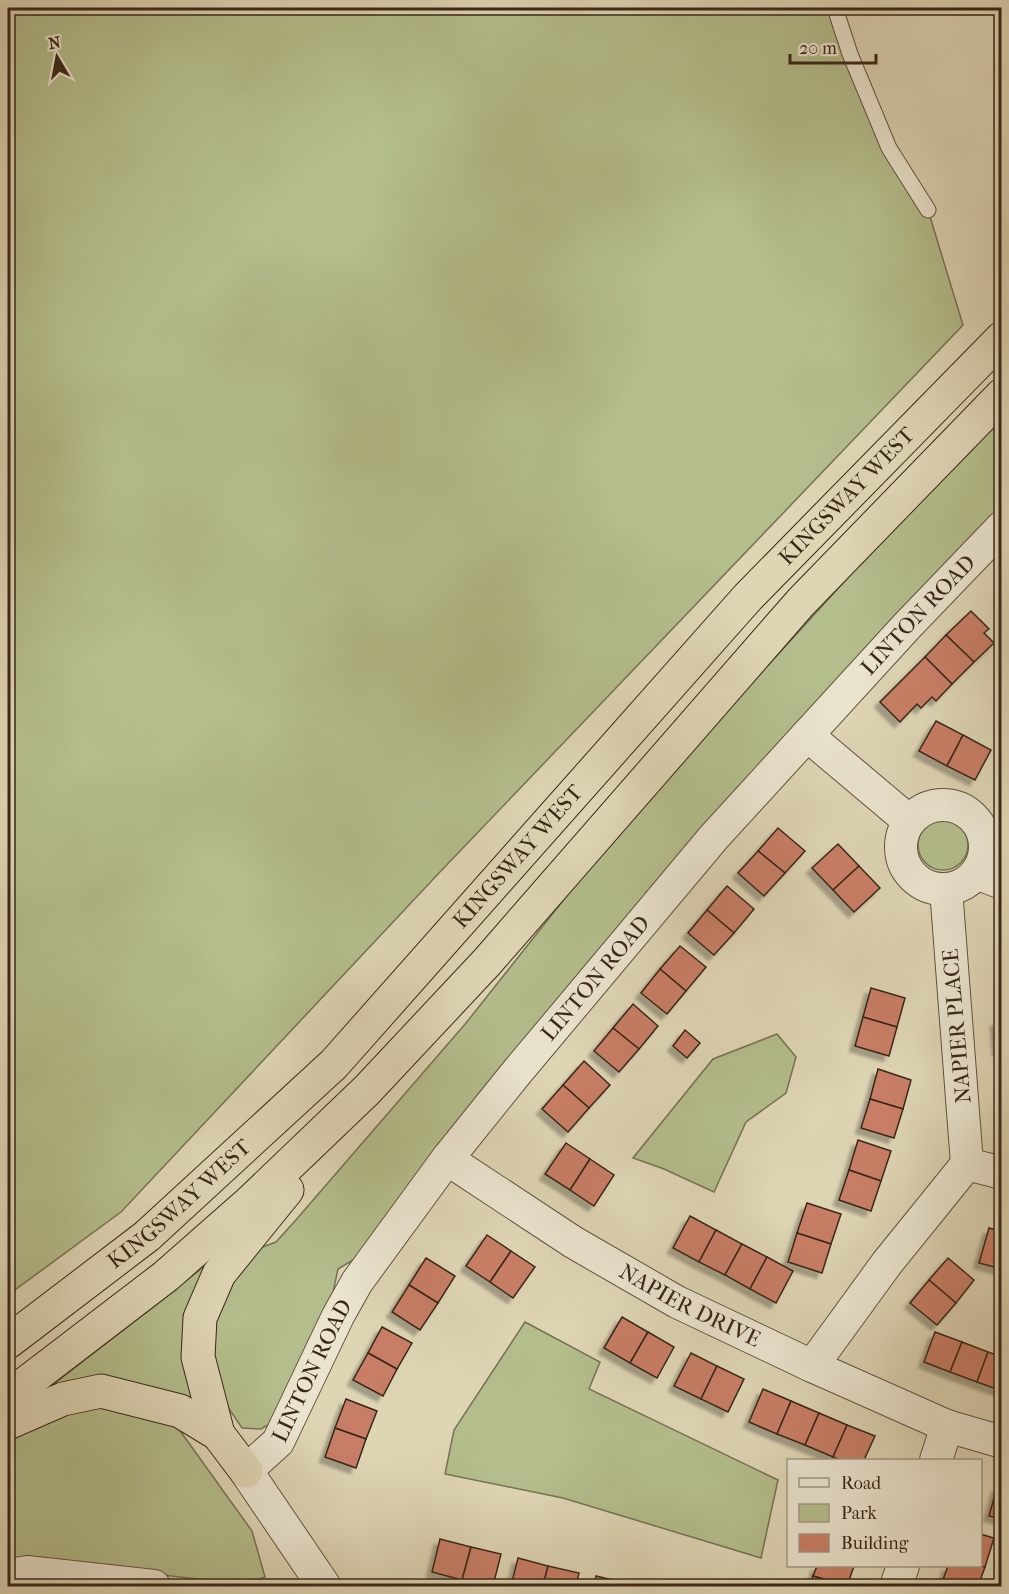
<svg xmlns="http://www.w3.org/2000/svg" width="1009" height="1594" viewBox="0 0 1009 1594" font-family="'IM FELL French Canon',serif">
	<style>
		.green { fill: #b4bd8c; stroke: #767252; stroke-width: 1.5 }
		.building { fill: #c87e66; stroke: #392717; stroke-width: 1.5; filter: url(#shadow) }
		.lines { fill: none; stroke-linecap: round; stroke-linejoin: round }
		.service-casing { stroke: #62523e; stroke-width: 17 }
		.minor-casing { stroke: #62523e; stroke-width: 34 }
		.tertiary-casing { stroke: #62523e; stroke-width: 35 }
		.trunk-casing { stroke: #392717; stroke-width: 35 }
		.service { stroke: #eae4cf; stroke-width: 15 }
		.minor { stroke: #eae4cf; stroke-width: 32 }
		.tertiary { stroke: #eae4cf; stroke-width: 33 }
		.trunk { stroke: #ded5b5; stroke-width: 33 }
		.labels { text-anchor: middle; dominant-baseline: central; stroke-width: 5; stroke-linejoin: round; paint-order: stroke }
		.street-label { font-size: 22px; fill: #392717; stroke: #eae4cf }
	</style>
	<defs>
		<filter id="shadow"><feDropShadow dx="-5.5" dy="5.5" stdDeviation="1.5" flood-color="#0004"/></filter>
	</defs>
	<rect width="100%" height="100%" fill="#ded5b5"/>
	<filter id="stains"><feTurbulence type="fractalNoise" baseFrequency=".00333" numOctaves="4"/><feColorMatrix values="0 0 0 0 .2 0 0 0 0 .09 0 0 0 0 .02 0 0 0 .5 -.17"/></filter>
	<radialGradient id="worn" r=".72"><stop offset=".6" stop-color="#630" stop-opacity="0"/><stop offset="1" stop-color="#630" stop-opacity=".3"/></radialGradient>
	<g class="green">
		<path d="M8 8H835L850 54 928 210 963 325 439 873 121 1212 8 1295Z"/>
		<path d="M1001 417V510L951 563 360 1256 338 1269 331 1302 275 1421 261 1429 242 1428 215 1388 208 1320 227 1279 257 1249 276 1242 295 1221 466 1023 573 888 731 706 854 571Z"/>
		<circle cx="943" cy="845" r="25"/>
		<path d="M777 1034 796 1057 786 1093 746 1122 714 1192 664 1169 633 1158 713 1059Z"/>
		<path d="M206 1265 199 1400 58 1390 54 1384Z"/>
		<path d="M525 1322 600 1362 589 1389 778 1480 761 1558 563 1498 445 1474 454 1430Z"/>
		<path d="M100 1402 173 1421 252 1531 265 1577 244 1584 25 1560 8 1562V1443L65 1407Z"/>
	</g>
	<g class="building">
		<path d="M971 611 989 629 984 633 994 643 974 662 946 635Z"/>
		<path d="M946 635 974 662 952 684 925 657Z"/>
		<path d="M925 657 952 684 936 701 932 697 921 708 917 704 900 722 880 702Z"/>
		<path d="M936 721 963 735 947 766 919 751Z"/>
		<path d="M963 735 991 750 975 780 947 766Z"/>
		<path d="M778 828 805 851 785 873 758 851Z"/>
		<path d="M838 844 859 866 833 890 812 868Z"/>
		<path d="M758 851 785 873 764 896 738 873Z"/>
		<path d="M859 866 880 888 854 912 833 890Z"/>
		<path d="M727 886 754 909 734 933 707 910Z"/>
		<path d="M707 910 734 933 714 955 688 933Z"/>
		<path d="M680 946 706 967 686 991 660 969Z"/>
		<path d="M660 969 686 991 667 1014 641 993Z"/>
		<path d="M871 988 905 998 897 1027 863 1017Z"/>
		<path d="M633 1004 658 1026 639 1049 613 1028Z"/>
		<path d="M863 1017 897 1027 889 1056 855 1046Z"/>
		<path d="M1002 1020V1050H998L996 1021Z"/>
		<path d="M613 1028 639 1049 619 1072 594 1051Z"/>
		<path d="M685 1030 700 1043 687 1058 673 1046Z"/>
		<path d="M584 1061 610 1085 589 1108 563 1085Z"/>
		<path d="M878 1069 911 1080 903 1109 870 1099Z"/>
		<path d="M563 1085 589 1108 568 1132 542 1109Z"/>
		<path d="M870 1099 903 1109 894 1138 861 1128Z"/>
		<path d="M858 1140 891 1151 881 1181 849 1170Z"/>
		<path d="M566 1143 590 1159 570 1190 545 1174Z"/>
		<path d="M590 1159 614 1175 594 1206 570 1190Z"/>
		<path d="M849 1170 881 1181 871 1211 839 1200Z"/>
		<path d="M807 1203 841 1214 831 1244 797 1233Z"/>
		<path d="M690 1216 716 1230 699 1262 673 1248Z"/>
		<path d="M989 1228 1002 1231V1269L979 1263Z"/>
		<path d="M716 1230 742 1244 725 1275 699 1262Z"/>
		<path d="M797 1233 831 1244 822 1273 788 1262Z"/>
		<path d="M487 1235 511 1251 490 1282 466 1266Z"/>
		<path d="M742 1244 767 1257 750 1289 725 1275Z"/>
		<path d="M511 1251 535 1267 513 1298 490 1282Z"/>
		<path d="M767 1257 793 1271 776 1303 750 1289Z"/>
		<path d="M426 1258 455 1276 438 1303 409 1285Z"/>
		<path d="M948 1258 974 1280 956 1303 929 1280Z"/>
		<path d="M929 1280 956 1303 937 1325 910 1303Z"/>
		<path d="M409 1285 438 1303 420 1330 392 1312Z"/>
		<path d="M622 1317 648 1332 630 1363 604 1348Z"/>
		<path d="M382 1327 412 1343 397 1369 368 1353Z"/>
		<path d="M648 1332 674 1347 657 1378 630 1363Z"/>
		<path d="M935 1332 962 1342 950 1372 924 1362Z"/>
		<path d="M962 1342 988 1352 977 1382 950 1372Z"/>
		<path d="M988 1352 1002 1357V1391L977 1382Z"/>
		<path d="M368 1353 397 1369 383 1396 353 1380Z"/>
		<path d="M691 1353 717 1366 701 1399 674 1386Z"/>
		<path d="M717 1366 744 1379 728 1412 701 1399Z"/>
		<path d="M763 1389 791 1401 777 1434 749 1422Z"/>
		<path d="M346 1399 377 1411 366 1439 335 1428Z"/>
		<path d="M791 1401 819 1413 805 1445 777 1434Z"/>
		<path d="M819 1413 847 1425 833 1457 805 1445Z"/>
		<path d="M847 1425 875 1436 864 1460H840L833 1457Z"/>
		<path d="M335 1428 366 1439 356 1468 325 1457Z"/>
		<path d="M997 1487 1002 1488V1519L989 1516Z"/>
		<path d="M980 1534 994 1538 985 1567 979 1566Z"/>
		<path d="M440 1539 471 1547 462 1580 432 1572Z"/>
		<path d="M471 1547 501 1554 493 1586 462 1580Z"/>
		<path d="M518 1558 548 1566 543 1586H511Z"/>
		<path d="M548 1566 579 1573 576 1586H543Z"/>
		<path d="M817 1566H854L847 1586 813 1576Z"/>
		<path d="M948 1566H979L985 1567 978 1586H945L941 1585Z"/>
		<path d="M596 1576 626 1583V1586H594Z"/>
		<path d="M813 1576 847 1586H810Z"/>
	</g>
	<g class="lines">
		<g class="service-casing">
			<path id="service" d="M835 8 850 54 889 148 928 210"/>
		</g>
		<g class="minor-casing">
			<g id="minor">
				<path d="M807 735 909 821"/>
				<circle cx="943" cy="847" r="42"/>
				<path d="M976 873 1002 883"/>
				<path id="s1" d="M447 1159 573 1242 677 1302 812 1366 947 1426 1002 1442"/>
				<path d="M967 1164 1002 1173"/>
				<path d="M812 1366 887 1263 967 1164 946 889"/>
				<path d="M936 1460 947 1426"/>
				<path id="s2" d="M246 1471 278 1442 338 1316 357 1282 447 1159 517 1072 714 837 906 627 1002 527"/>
				<path d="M8 1575 27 1572 154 1586"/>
				<path d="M896 1586 903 1566"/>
			</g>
		</g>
		<g class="tertiary-casing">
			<path id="tertiary" d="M246 1471 324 1586"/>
		</g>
		<g class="trunk-casing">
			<g id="trunk">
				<path id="s3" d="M8 1342 147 1236 334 1064 748 597 1002 338"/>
				<path d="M8 1397 166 1276 249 1203 367 1090 487 962 801 602 1002 395"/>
				<path d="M8 1423 63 1399 101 1391 180 1411 218 1434"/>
				<path d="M246 1471 218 1434 198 1357 200 1318 219 1274 287 1190"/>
			</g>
		</g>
		<use href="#service" class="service"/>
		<use href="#minor" class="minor"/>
		<use href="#tertiary" class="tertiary"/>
		<use href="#trunk" class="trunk"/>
	</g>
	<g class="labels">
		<g class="street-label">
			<text stroke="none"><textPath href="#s3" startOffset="1194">KINGSWAY WEST</textPath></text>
			<text stroke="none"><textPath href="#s2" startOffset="1094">LINTON ROAD</textPath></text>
			<text stroke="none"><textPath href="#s3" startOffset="706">KINGSWAY WEST</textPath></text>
			<text stroke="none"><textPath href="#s2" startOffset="608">LINTON ROAD</textPath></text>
			<text transform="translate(957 1026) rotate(-95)">NAPIER PLACE</text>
			<text stroke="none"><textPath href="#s3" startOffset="220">KINGSWAY WEST</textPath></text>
			<text stroke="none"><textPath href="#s1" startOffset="284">NAPIER DRIVE</textPath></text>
			<text stroke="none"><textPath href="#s2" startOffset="122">LINTON ROAD</textPath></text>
		</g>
	</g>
	<rect width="1009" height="1594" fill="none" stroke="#ded5b5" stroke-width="30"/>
	<rect x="9" y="9" width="991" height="1576" fill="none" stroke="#392717" stroke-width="3"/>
	<rect x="15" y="15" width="979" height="1564" fill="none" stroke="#392717" stroke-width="1.5"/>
	<rect x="787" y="1459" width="195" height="108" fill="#eae4cf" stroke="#a39885" stroke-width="1.5"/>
	<rect x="799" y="1478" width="30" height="9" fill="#eae4cf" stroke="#a39885" stroke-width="1.5"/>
	<text x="841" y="1489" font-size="18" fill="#392717">Road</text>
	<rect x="799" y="1504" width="30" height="18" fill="#b4bd8c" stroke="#a39885" stroke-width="1.5"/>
	<text x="841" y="1519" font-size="18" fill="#392717">Park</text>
	<rect x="799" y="1534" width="30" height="18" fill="#c87e66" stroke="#a39885" stroke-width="1.5"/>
	<text x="841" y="1549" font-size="18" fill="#392717">Building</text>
	<g transform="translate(57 57) rotate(350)" stroke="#eae4cf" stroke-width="4.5" paint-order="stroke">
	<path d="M0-4.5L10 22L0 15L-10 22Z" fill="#392717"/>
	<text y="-9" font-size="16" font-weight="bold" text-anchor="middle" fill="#392717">N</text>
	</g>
	<path d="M790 54v9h86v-9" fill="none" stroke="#392717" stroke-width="3"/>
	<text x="799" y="54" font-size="18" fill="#392717" stroke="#eae4cf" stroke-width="4.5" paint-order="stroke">20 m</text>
	<rect width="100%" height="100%" filter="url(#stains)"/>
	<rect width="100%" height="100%" fill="url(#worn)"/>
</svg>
